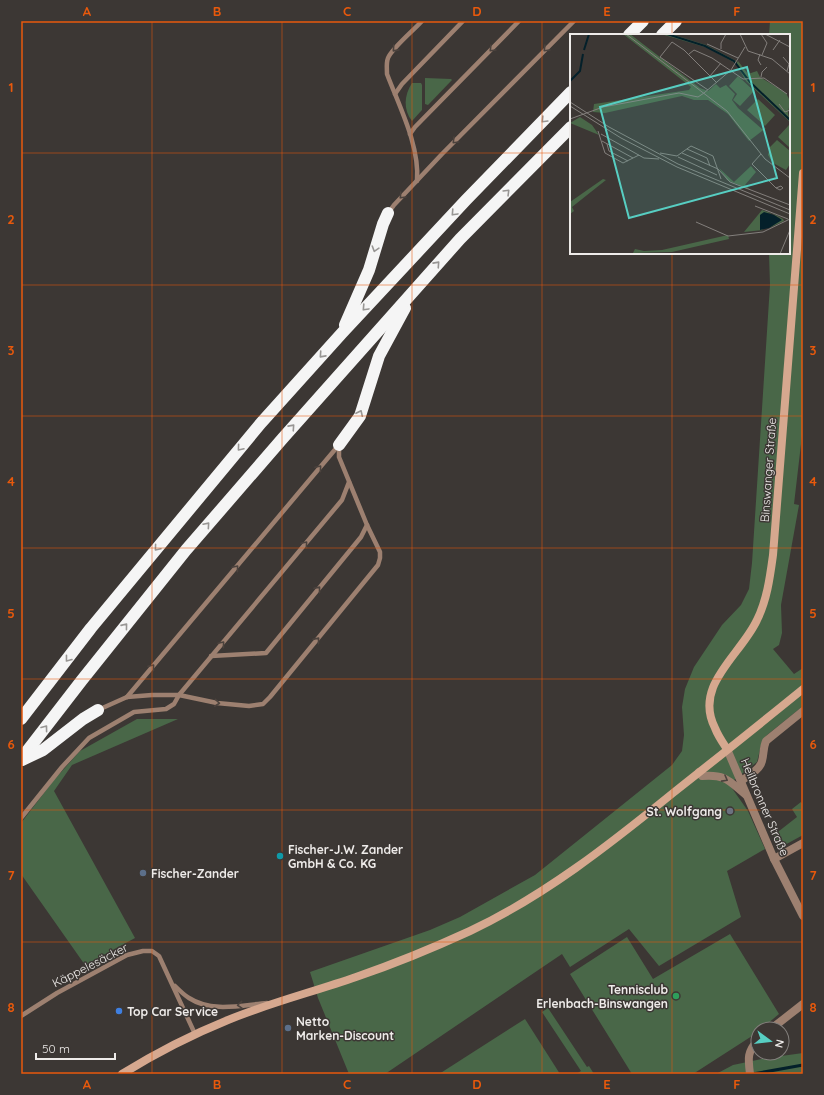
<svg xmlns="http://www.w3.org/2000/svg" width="824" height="1095" viewBox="0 0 824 1095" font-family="Quicksand,sans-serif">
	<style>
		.green { fill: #496748 }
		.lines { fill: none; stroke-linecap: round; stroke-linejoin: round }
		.stream { stroke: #04202a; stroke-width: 3 }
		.service { stroke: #9d8070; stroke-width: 4.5 }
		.minor { stroke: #9d8070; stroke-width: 8 }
		.tertiary { stroke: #9d8070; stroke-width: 8 }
		.secondary { stroke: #d6a88f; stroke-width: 8 }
		.motorway { stroke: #f5f5f5; stroke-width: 12 }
		.oneway { stroke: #4b423d }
		.oneway2 { stroke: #989694 }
		.grid { fill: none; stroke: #e8590c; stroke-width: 1; stroke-opacity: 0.55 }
		.worship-dot { fill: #6b7280; stroke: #3c3734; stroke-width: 1.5 }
		.culture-dot { fill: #0f9aa8; stroke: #3c3734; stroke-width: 1.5 }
		.service-dot { fill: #5c6f8a; stroke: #3c3734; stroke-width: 1.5 }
		.leisure-dot { fill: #2e9e5b; stroke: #3c3734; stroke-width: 1.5 }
		.shop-dot { fill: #3f7fe0; stroke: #3c3734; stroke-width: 1.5 }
		.labels { text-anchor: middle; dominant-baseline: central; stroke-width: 3; stroke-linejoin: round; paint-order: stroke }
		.street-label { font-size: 12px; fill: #eeebe9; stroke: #3c3734 }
		.poi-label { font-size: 12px; font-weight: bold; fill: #eeebe9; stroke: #3c3734; text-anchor: start }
		.inset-river { fill: none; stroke: #04202a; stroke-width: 2 }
		.inset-road { fill: none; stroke: #837f7c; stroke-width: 1 }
		.view { fill: #57cec2; fill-opacity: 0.15; stroke: #57cec2; stroke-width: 2 }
		.inset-edge { fill: none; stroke: #eeebe9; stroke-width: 2 }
		.neatline { fill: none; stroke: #e8590c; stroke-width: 1.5 }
		.grid-label { font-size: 13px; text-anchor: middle; font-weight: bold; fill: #e8590c }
	</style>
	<rect width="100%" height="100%" fill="#3c3734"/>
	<g class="green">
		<path d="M770 21H803V427L794 504 799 505 781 605 782 633 779 645 773 649 794 674 803 668V706L767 735 762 741 757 762 729 784 748 811 765 849 727 871 741 917 659 966 629 929 570 967 562 954 385 1074H349L318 998 310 972 430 930 460 917 535 875 672 765 682 751 684 735 682 707 685 689 694 667 722 625 741 605 749 589 752 563 770 285 769 253H789V35H769Z"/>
		<path d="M425 78 451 79 452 80 428 105 425 104Z"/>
		<path d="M412 83H421L422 85V110L412 121C403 110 404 95 412 83Z"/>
		<path d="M137 719H178L72 765 54 791 135 938 85 965 21 874V823L54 780 80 751Z"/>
		<path d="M801 802 803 805V835L781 847H778L774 835 797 817 792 809Z"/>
		<path d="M730 934 779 1014 761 1029H758V1032L752 1036 693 1074H632L570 974 627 937 653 979Z"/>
		<path d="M548 1008 587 1067 589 1066 594 1074H576L581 1071 542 1012Z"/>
		<path d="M525 1019 560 1074H439Z"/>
		<path d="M803 1053V1074H716L733 1065 767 1058Z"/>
	</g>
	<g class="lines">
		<path class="stream" d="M753 1074 803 1065"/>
		<g class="service">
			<path d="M395 94 402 84 463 21"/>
			<path d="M410 134 415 127 519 21"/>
			<path d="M417 181C420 146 399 106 387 74 387 69 386 63 388 58 392 48 414 30 422 21"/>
			<path d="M389 212 394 205 442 154 574 21"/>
			<path d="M211 656 266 653 361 537 367 525"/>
			<path d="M127 697 338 446"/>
			<path d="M98 710 127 697 152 695H179L217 703 249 706 263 704 270 697 378 565 380 558V552L367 525 339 457V445"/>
			<path d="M21 818 62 767 89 738 134 712 166 709 174 704 179 695 342 500 349 482"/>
			<path d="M175 986C179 990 184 995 189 998 212 1013 242 1005 267 1003"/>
			<path d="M21 1016 57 993 127 955 143 951H152L159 956 195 1034"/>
		</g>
		<g class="minor">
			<path d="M741 781C748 776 760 770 762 761 764 754 763 748 766 741L803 711"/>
			<path d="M774 859 803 843"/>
			<path d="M771 1029 803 1004"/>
			<path d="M750 1074C748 1058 747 1052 758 1040"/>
		</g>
		<g class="tertiary">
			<path d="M727 749 774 859 803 916"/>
			<path d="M699 772 702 776C726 774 729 781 746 795"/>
		</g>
		<g class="secondary">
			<path d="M727 749C723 743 718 736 715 728 693 685 741 655 757 620 767 600 770 577 773 555L803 173"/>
			<path d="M122 1074C156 1053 191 1035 228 1020 269 1003 313 992 356 977 394 964 433 948 470 931 544 896 609 845 673 793 716 759 760 724 803 689"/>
		</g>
		<g class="motorway">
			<path d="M629 35 643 21"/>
			<path d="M662 35 676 21"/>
			<path d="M345 325 369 270 383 224 388 213"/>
			<path d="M339 445 360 416 379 356 405 308"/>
			<path d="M21 719 91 628 261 423 342 333 466 200 571 92"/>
			<path d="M21 759 82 680 186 550 283 438 460 239 571 127"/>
			<path d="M22 760 43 750 83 719 98 710"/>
		</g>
	</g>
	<defs><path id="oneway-chevron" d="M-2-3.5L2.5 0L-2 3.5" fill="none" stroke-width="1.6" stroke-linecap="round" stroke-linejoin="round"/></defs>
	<g class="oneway">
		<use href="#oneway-chevron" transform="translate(395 49) rotate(132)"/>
		<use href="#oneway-chevron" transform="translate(492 49) rotate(134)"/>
		<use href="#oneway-chevron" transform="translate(546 49) rotate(135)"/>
		<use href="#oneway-chevron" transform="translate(455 141) rotate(135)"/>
		<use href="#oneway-chevron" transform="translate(402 196) rotate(133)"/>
		<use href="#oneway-chevron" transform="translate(319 468) rotate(-50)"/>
		<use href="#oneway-chevron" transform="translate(305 544) rotate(-50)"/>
		<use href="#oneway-chevron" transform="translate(236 568) rotate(-50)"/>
		<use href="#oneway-chevron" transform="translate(318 589) rotate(-51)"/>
		<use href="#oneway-chevron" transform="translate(317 640) rotate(-51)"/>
		<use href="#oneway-chevron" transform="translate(222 644) rotate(-50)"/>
		<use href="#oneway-chevron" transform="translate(152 667) rotate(-50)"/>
		<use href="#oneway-chevron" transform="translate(217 703) rotate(6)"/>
		<use href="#oneway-chevron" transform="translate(725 779) rotate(29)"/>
		<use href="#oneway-chevron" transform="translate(240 1005) rotate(175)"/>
	</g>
	<g class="oneway2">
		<use href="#oneway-chevron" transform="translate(544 120) rotate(134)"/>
		<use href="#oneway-chevron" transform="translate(507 192) rotate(-45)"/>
		<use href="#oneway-chevron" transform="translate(454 213) rotate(133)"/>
		<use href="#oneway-chevron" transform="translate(375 249) rotate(107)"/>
		<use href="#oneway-chevron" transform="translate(437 264) rotate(-48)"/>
		<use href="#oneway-chevron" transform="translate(365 308) rotate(133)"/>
		<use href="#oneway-chevron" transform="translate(322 355) rotate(132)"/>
		<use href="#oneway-chevron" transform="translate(360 413) rotate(-65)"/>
		<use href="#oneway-chevron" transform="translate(292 427) rotate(-48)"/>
		<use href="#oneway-chevron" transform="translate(240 448) rotate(130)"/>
		<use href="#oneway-chevron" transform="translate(207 525) rotate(-49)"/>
		<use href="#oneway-chevron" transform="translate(157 548) rotate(130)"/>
		<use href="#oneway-chevron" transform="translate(125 626) rotate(-51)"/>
		<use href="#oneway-chevron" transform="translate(68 659) rotate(128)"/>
		<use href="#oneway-chevron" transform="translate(45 728) rotate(-53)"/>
	</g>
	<path class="grid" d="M152 21V1074M282 21V1074M412 21V1074M542 21V1074M672 21V35M21 153H571M789 153H803M672 253V1074M21 285H803M21 416H803M21 548H803M21 679H803M21 810H803M21 942H803"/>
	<circle class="worship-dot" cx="730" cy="811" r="4"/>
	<circle class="culture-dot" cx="280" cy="856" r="4"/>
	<g class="service-dot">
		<circle cx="143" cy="873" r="4"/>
		<circle cx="288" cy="1028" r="4"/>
	</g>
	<circle class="leisure-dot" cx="676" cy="996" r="4"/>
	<circle class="shop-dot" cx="119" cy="1011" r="4"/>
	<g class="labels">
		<g class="street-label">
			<text transform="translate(768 470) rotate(-86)">Binswanger Straße</text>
			<text transform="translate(765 807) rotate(67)">Heilbronner Straße</text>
			<text transform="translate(90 965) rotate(-27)">Käppelesäcker</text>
		</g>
		<g class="poi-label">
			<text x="722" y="811" text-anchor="end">St. Wolfgang</text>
			<text x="288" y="849">Fischer-J.W. Zander<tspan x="288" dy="14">GmbH &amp; Co. KG</tspan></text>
			<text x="151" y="873">Fischer-Zander</text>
			<text x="668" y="989" text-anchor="end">Tennisclub<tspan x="668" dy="14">Erlenbach-Binswangen</tspan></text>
			<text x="127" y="1011">Top Car Service</text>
			<text x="296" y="1021">Netto<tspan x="296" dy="14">Marken-Discount</tspan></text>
		</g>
	</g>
	<g transform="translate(570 34)">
		<rect width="220" height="220" fill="#3c3734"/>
		<path d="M53 0H60L130 54 138 57 146 50 150 54 156 51 165 60 162 66 168 74 192 95 196 94 179 107 158 80 138 66H124L112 62 35 79 23 78 24 70 119 56 121 53ZM91 0H101L136 11 166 27 165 29 138 14ZM168 27 178 40 187 37 190 43 216 59 220 67 218 79 220 88 176 47 166 30ZM168 42 184 57 170 72 163 66 167 60 159 52ZM188 65 205 81 195 92 177 76ZM10 83 22 91 29 101 0 89ZM219 91 220 92V114L208 103ZM207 106 220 117V130L216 136 203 129 198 121 200 113ZM181 132 186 138 175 151 181 156 157 146 149 134 164 148ZM33 145 36 146 2 173 4 177 0 180V168ZM192 176 206 181 213 185 214 187 199 194 211 185 201 179 192 180 190 194 193 196 174 198ZM158 201 159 205 102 218 63 219 65 215 74 217 92 216Z" fill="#496748"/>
		<path d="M194 178 204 181 212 186 199 194 190 196V181Z" fill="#04202a"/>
		<path class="inset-river" d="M97 0 135 12 164 27 180 48 220 86M14 16 19 0M0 47 10 37 13 20"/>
		<path class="inset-road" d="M56 0 157 77 195 125 220 144M170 0 178 17 202 25 220 40M191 0 197 9 192 21M195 0 220 13M137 10 168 24M151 15V9L156 0M203 16 210 6M119 20 124 16 142 24 173 45 194 44 217 60M190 20 188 26 191 31M213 23 219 30 217 37M140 42 151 29M191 43 192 38 197 33M138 56 90 23 102 8 114 16 147 49M134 59 161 36 175 13M0 68 39 93 108 130 220 176M209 70 215 78 220 76M0 72 51 104 107 133 220 180M0 85 33 73 109 59 128 63 134 59M28 97 35 119 53 129 69 121M31 100 74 124M32 107 63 124M37 110 39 117 58 127M117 115 137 124 140 132M90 119 107 122M112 119 148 135 160 148 220 171M191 120 182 130 206 154 210 156 213 154 211 152 206 154M107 122 121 112 143 122 151 145M108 123 147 141M74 124 89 125M185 172 218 185M126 188 158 202 193 198 220 185M210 220 220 196"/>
		<path class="view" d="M177 33 207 144 59 184 30 73Z"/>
		<rect width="220" height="220" class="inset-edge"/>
	</g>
	<rect width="824" height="1095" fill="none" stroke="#3c3734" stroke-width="44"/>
	<g transform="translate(770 1041) rotate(105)"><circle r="19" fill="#3c3734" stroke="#837f7c"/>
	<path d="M0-3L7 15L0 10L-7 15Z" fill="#57cec2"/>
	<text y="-6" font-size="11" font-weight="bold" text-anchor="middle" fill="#eeebe9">N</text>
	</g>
	<path d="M36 1053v6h79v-6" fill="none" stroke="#eeebe9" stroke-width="2"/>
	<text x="42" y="1053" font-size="12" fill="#eeebe9" stroke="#3c3734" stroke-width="3" paint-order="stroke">50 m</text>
	<rect x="22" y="22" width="780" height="1051" class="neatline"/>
	<g class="grid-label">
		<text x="87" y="16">A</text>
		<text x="217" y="16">B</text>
		<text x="347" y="16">C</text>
		<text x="477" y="16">D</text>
		<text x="607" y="16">E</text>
		<text x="737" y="16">F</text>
		<text x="11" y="92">1</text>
		<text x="813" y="92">1</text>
		<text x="11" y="224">2</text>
		<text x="813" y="224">2</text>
		<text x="11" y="355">3</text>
		<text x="813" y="355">3</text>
		<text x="11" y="486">4</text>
		<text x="813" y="486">4</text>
		<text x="11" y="618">5</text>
		<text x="813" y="618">5</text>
		<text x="11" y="749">6</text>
		<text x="813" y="749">6</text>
		<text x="11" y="880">7</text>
		<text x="813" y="880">7</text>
		<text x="11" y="1012">8</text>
		<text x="813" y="1012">8</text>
		<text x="87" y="1089">A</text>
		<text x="217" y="1089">B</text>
		<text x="347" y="1089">C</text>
		<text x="477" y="1089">D</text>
		<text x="607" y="1089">E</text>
		<text x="737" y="1089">F</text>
	</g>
</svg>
